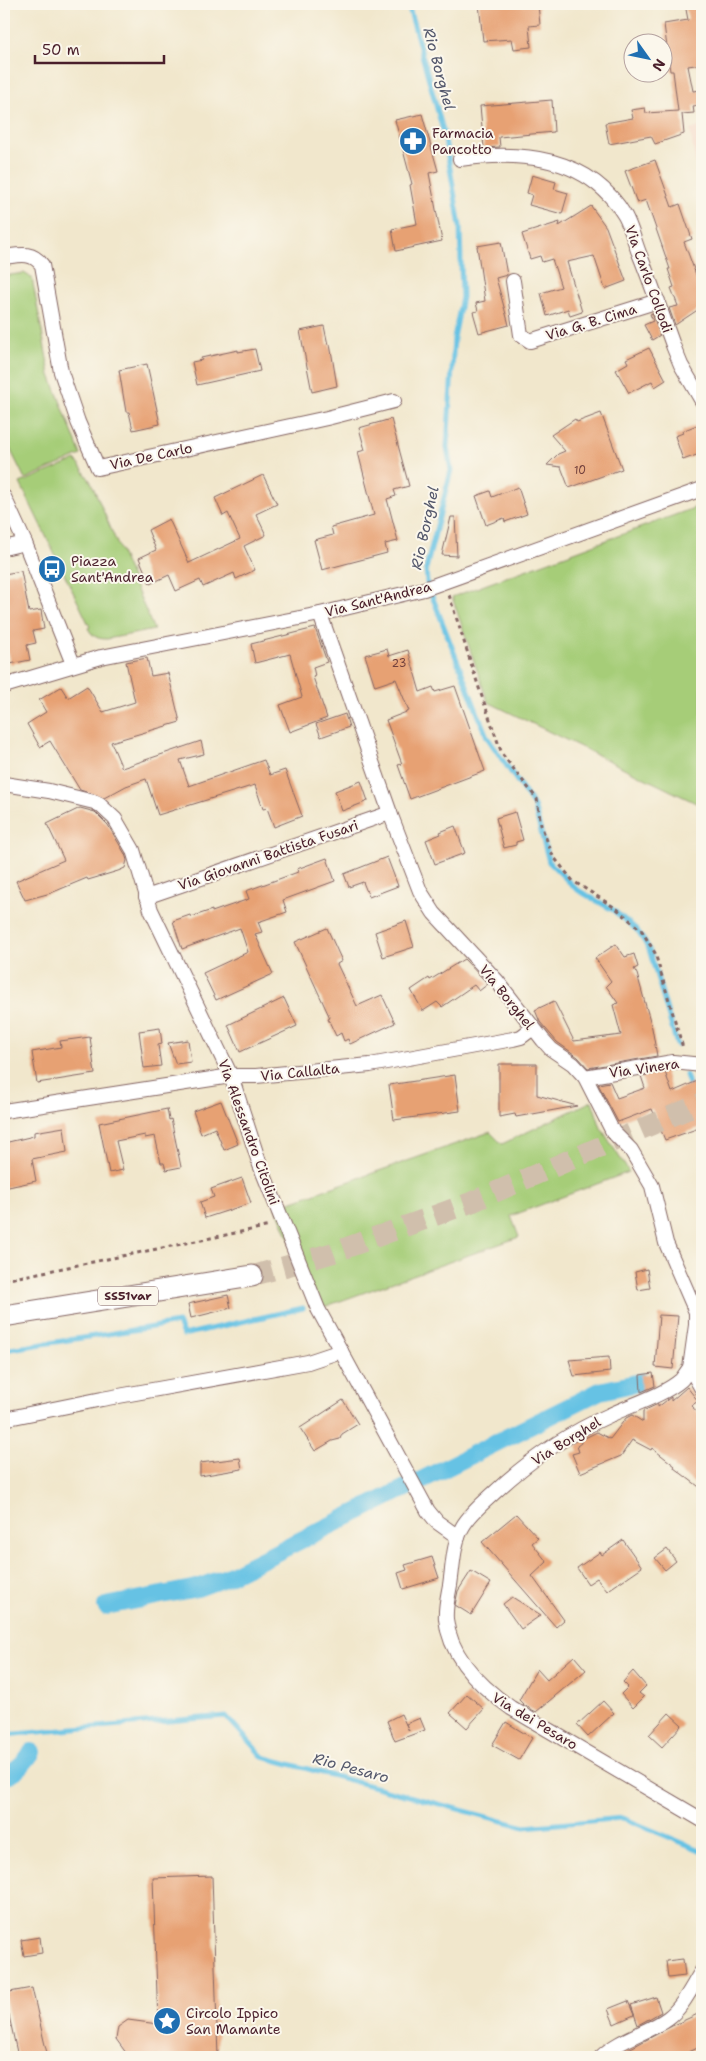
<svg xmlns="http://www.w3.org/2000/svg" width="706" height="2061" viewBox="0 0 706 2061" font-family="'Shantell Sans',sans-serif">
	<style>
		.built { fill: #f4d3c1 }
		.grass { fill: #a6cd78; stroke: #787652 }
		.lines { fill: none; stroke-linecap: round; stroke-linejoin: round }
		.stream { stroke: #66c2e4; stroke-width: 5 }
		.canal { stroke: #66c2e4; stroke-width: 18 }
		.building { fill: #e7a173 }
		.primary-tunnel { stroke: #d0bfac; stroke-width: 21; stroke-dasharray: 21 11; stroke-linecap: butt }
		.minor-casing { stroke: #846563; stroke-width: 16 }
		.primary-casing { stroke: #846563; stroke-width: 23 }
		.path { stroke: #846563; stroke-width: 3; stroke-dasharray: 4 4; stroke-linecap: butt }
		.minor { stroke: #fff; stroke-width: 14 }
		.primary { stroke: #fff; stroke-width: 21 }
		.labels { text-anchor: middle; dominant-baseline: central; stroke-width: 4; stroke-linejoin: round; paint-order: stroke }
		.number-label { font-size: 11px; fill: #71403d }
		.shield { fill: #fbf7ec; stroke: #7f6065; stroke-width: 1 }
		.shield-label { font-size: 12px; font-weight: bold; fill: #4a1f2b }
		.poi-label { font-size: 14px; fill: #4a1f2b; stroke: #fbf7ec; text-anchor: start }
		.street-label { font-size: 14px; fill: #4a1f2b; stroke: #fbf7ec }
		.water-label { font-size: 15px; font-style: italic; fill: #54586c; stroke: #fbf7ec }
	</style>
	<rect width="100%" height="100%" fill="#fbf7ec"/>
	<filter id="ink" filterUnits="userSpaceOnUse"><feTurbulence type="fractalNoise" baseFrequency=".02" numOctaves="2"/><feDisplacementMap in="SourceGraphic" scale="10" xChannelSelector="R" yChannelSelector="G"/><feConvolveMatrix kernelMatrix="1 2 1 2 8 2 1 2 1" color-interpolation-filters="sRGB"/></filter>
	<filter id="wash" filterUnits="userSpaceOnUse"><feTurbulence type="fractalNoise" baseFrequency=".0096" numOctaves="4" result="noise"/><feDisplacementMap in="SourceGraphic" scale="20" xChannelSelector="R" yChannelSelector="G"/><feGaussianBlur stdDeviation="1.12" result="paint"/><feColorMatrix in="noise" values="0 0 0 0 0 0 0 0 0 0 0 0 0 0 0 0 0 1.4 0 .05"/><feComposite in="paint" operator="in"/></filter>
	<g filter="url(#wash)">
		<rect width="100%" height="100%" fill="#f1e7cc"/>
		<path class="built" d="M702 126V203L690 130Z"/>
		<g class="grass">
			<path d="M24 273 32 278 50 375 81 455 25 479 4 437V276Z"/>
			<path d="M76 460 91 482 154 630 107 639C97 639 92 636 88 628L90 627 20 483Z"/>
			<path d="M702 505V806L488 702 452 597Z"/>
			<path d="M592 1101 601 1128 629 1172 511 1216 519 1237 318 1309 276 1207 490 1132 502 1144Z"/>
		</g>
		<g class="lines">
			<g class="stream">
				<path d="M408 4 444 134 460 226 462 297 454 338 447 447 451 470 426 569 427 583 487 737 534 806 549 862 576 889 613 910 637 930 649 949 677 1045"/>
				<path d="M686 1075 691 1090"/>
				<path d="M4 1350 178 1323 183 1335 303 1308"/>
				<path d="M4 1735 226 1716 263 1757 525 1827 623 1818 702 1851"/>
			</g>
			<g class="canal">
				<path d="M106 1606 197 1588 227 1577 600 1391 641 1382"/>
				<path d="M4 1776C18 1772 24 1763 32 1752"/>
			</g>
		</g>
		<g id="blocks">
			<g class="building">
				<path d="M479 4H538L540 25 529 26 531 47 514 49 512 39 483 41Z"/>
				<path d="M685 4H702V64L688 66 693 91 702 90V105L693 106 694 113 682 114 684 134 655 144 651 136 609 144 605 123 633 118 631 110 645 108 646 113 678 111 673 71H670L664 24 688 20Z"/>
				<path d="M552 100 554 132 499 137 500 147 484 148 480 106Z"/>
				<path d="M422 114 438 171 429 173 442 241 396 251 392 229 417 224 410 185 412 184 395 120Z"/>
				<path d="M655 160 672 207 680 204 692 239 684 242 702 291V307L675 325 669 308 678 306 671 288 674 287 668 269H670L646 200 637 203 625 171Z"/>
				<path d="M532 175 556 182 554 189 568 193 562 214 529 205 532 195 527 193Z"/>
				<path d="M591 206 606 227 626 281 605 289 594 256 567 262 582 312 570 316 568 309 547 316 541 293 561 287 552 259 542 262 540 256 530 259 522 234 560 222 559 226Z"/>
				<path d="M501 242 507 275 496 278 509 325 479 333 473 312 478 311 476 303 485 301 477 246Z"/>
				<path d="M652 313 660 335 652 340 644 325 653 321 650 314Z"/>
				<path d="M324 326 328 345 330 344 337 386 312 392 300 331Z"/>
				<path d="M649 348 666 380 655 387 652 381 629 393 616 370 628 363 626 359Z"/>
				<path d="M255 349 260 371 197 385 192 362 202 360 201 358 238 350V352Z"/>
				<path d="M147 364 160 424 133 430 129 412H126L119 370Z"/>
				<path d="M601 413 622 469 569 488 561 467 547 465 558 454 565 451 551 435 575 419 577 422Z"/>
				<path d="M391 419 409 486 394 490 396 496 387 499 398 541 385 544 387 553 322 570 314 540 333 535 331 527 374 515 358 452 365 450 359 428Z"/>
				<path d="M697 425 698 428 702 427V453L683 460 675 436 683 433 682 431Z"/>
				<path d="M263 475 277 504 256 514 266 535 244 546 255 570 236 579 234 573 203 587 200 580 176 591 169 575 150 584 139 558 156 550 148 530 169 519 189 563 240 539 228 513 223 516 215 498Z"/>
				<path d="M518 487 527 514 505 522 504 518 486 525 476 496 490 491 492 497Z"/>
				<path d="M451 517H455L457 556 442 555Z"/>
				<path d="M21 571 29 612 41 610 44 629 33 631 36 643 27 645 30 660 10 664 7 648 4 649V574Z"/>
				<path d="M315 628 327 662 313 667 315 676 313 677 327 718 290 732 280 705 302 697 290 654 255 663 251 644Z"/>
				<path d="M387 649 389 656 408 650 420 692 433 687 435 692 455 686 485 771 410 799 398 765 402 764 386 720 409 711 396 679 375 686 365 655Z"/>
				<path d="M147 658 151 676 168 673 180 722 111 742 122 768 201 741 204 754 180 760 189 786 264 760 270 775 285 770 302 816 274 827 267 808 263 809 255 785 158 815 146 779 126 786 104 798 80 790 50 741 40 747 27 724 46 712 39 700 61 687 68 698 87 686 103 712 135 702 126 662Z"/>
				<path d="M345 714 349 727 321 737 316 724Z"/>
				<path d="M361 781 368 801 342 811 335 791Z"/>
				<path d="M80 808 95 812 108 825 125 854 127 860 125 868 118 871 88 880 87 878 51 893 25 900 16 881 64 860 47 824Z"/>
				<path d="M515 812 523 840 516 842V845L504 848 496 818Z"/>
				<path d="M455 826 465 853 435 864 426 840 441 834 440 832Z"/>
				<path d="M387 857 398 886 369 897 363 882 349 887 344 874Z"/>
				<path d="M327 858 335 881 283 900 287 912 258 922 262 932 255 934 273 974 216 1000 203 973 248 952 240 928 182 949 173 921 190 915 191 917 212 910V912L249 899 246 891 298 872 297 869Z"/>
				<path d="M406 921 414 947 383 957 375 932Z"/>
				<path d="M327 928 342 961 337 964 357 1006 382 995 395 1023 350 1044 348 1039 344 1041 341 1033 336 1036 328 1019 330 1018 295 942Z"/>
				<path d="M616 944 625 957 634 954 638 967 634 969 637 974 652 1028 657 1056 588 1068 578 1057 557 1042 540 1022 535 1010 554 1001 574 1041 621 1035 613 1005 618 1003 606 986 611 981 595 958Z"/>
				<path d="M464 959 488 984 479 991 474 985 442 1007 437 1002 423 1011 411 990 429 978 430 980Z"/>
				<path d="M284 998 297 1026 240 1052 228 1025Z"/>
				<path d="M160 1028 162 1044 158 1045 161 1066 144 1068 139 1031Z"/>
				<path d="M90 1037 95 1074 37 1083 32 1052 61 1047 60 1041Z"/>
				<path d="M188 1040 191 1062 176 1064 168 1043Z"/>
				<path d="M499 1064H537V1095L577 1106 516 1117 515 1114 499 1117Z"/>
				<path d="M665 1072 672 1092 702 1079V1127L665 1140 652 1109 618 1122 598 1084 610 1082 617 1098 645 1088 641 1076Z"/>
				<path d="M455 1075 460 1111 394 1120 389 1085Z"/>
				<path d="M221 1101 238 1144 224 1150 215 1128 201 1134 193 1111Z"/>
				<path d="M167 1109 169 1120 171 1119 181 1167 166 1170 164 1163H161L155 1136 145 1138V1135L116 1141 123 1170 109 1173 99 1123Z"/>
				<path d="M64 1127 67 1152 32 1159 36 1181 4 1188V1143L34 1136V1132Z"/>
				<path d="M242 1178 251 1203 205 1218 200 1202 214 1197 211 1189Z"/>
				<path d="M647 1269 650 1288 638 1290 635 1272Z"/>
				<path d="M228 1295 231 1308 191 1318 188 1304Z"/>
				<path d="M659 1315 678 1316 673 1369 655 1367Z"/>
				<path d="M609 1357 610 1372 574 1376 569 1360Z"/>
				<path d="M653 1373 655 1386 641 1392 640 1375Z"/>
				<path d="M687 1387 698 1401 691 1406 702 1416V1489L674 1468 675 1466 652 1448 651 1450 632 1440 621 1456 580 1473 572 1454 579 1452 577 1446 581 1443V1440L597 1432 610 1439 626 1418 632 1415 643 1422V1411L658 1404V1407L671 1397V1401Z"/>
				<path d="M343 1400 358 1424 342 1434 340 1439 332 1441 315 1451 300 1428Z"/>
				<path d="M240 1458 242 1469 200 1476V1463Z"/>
				<path d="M516 1514 538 1538 532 1543 547 1562 532 1576 564 1620 556 1627 482 1542Z"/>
				<path d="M623 1540 642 1567 607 1591 597 1578 588 1584 577 1568 600 1552 602 1555Z"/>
				<path d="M667 1549 676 1561 665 1570 655 1558Z"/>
				<path d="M432 1557 439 1578 403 1589 398 1573 407 1570 405 1565Z"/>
				<path d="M471 1571 491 1583 471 1615 455 1605 458 1591Z"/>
				<path d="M512 1597 541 1615 521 1629 503 1604Z"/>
				<path d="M574 1656 586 1670 536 1712 524 1705 519 1700 537 1669 547 1680Z"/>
				<path d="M633 1671 646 1686 639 1693 644 1697 633 1708 621 1694 628 1687 623 1682Z"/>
				<path d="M467 1694 484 1709 467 1728 450 1713Z"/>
				<path d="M603 1701 614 1713 588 1737 577 1725Z"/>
				<path d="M669 1713 682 1725 662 1747 649 1735Z"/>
				<path d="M401 1714 409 1731 406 1724 420 1718 425 1730 395 1741 387 1721Z"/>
				<path d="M506 1722 532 1738 519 1760 492 1745Z"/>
				<path d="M212 1876 218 2057H129L116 2039 118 2027 128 2020 158 2024 153 1878Z"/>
				<path d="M40 1937 42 1953 24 1956 21 1940Z"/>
				<path d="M683 1959 685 1976 668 1978 666 1961Z"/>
				<path d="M32 1988 44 2041 48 2057H18L4 1993Z"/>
				<path d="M656 1997 661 2012 638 2025 631 2005Z"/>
				<path d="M628 2001 634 2015 614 2024 608 2009Z"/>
				<path d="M702 2012V2046L678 2057H614L672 2026Z"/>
			</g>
		</g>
	</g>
	<g filter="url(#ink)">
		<use href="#blocks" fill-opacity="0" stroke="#846563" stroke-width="1"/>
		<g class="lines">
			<path class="primary-tunnel" d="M252 1276 332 1253 472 1202 702 1103"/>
			<g class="minor-casing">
				<g id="minor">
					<path d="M460 159C522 150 590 157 625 216 632 229 635 244 641 258 653 288 663 318 674 348L681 365 702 401"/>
					<path d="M4 257C19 255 32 251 42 265L61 372 78 422 98 468 327 418 394 401"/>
					<path d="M513 281 521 335 530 341 658 301"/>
					<path d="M4 497 25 543 73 664"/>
					<path d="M4 548 25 543"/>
					<path d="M320 614 390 813 420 891 434 913 497 981 543 1040 551 1049 573 1064 585 1077 613 1132 631 1150 652 1186 666 1243 696 1312V1325L690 1368 702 1389"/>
					<path d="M4 686 101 657 320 614 424 589 702 489"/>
					<path d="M4 784 49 791 94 802 100 805 115 819 133 850 151 910 231 1076 260 1165 318 1309 428 1511 437 1522 458 1537"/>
					<path d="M146 897 390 813"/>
					<path d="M585 1077 673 1062 702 1065"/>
					<path d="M4 1111 231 1076H256L370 1065 513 1039 521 1037 533 1028"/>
					<path d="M690 1368C687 1371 684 1377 681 1380 664 1395 631 1405 610 1415 567 1434 528 1461 494 1493 483 1503 470 1514 463 1526 453 1543 453 1566 450 1585 448 1596 445 1608 446 1619 450 1658 481 1687 511 1708L702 1820"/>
					<path d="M4 1419 102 1399 308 1362 341 1351"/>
					<path d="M601 2057C621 2038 648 2033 668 2018 683 2007 692 1986 702 1971"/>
				</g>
			</g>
			<g class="primary-casing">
				<path id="primary" d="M4 1316 252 1276"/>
			</g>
			<g class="path">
				<path d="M449 595 479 688 502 754 537 799 541 825 553 856 573 881 617 909 642 931 655 953 683 1048"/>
				<path d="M4 1280 270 1226"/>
			</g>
			<use href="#minor" class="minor"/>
			<use href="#primary" class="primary"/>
		</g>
	</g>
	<defs>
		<g id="pharmacy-disc" transform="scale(1.4375)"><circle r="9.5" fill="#1f6fb2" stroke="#fbf7ec"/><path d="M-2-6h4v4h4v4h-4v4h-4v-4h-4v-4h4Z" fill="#fff"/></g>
		<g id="bus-disc" transform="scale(1.4375)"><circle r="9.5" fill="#1f6fb2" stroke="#fbf7ec"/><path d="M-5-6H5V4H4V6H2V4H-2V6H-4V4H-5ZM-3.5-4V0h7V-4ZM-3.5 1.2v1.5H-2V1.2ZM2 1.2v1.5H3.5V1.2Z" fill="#fff"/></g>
		<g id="sight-disc" transform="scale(1.4375)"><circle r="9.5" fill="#1f6fb2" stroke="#fbf7ec"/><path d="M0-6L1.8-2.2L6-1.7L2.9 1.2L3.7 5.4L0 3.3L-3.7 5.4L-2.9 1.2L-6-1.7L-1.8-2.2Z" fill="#fff"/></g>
	</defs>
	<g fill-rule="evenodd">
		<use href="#pharmacy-disc" x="413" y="141"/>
		<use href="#bus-disc" x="52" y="569"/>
		<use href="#sight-disc" x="167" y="2021"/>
	</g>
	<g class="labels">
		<g class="number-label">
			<text x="580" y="470">10</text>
			<text x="399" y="663">23</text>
		</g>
		<rect class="shield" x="98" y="1286.5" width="60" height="19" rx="4"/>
		<g class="shield-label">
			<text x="128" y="1296">SS51var</text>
		</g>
		<g class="poi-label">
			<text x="432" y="133">Farmacia<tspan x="432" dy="16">Pancotto</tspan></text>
			<text x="71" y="561">Piazza<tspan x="71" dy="16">Sant'Andrea</tspan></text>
			<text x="186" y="2013">Circolo Ippico<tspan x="186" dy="16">San Mamante</tspan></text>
		</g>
		<g class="street-label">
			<text transform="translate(649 279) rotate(70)">Via Carlo Collodi</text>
			<text transform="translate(591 322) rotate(-17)">Via G. B. Cima</text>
			<text transform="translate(151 456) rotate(-12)">Via De Carlo</text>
			<text transform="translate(378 599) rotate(-14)">Via Sant'Andrea</text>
			<text transform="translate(268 855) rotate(-19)">Via Giovanni Battista Fusari</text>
			<text transform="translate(507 997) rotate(51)">Via Borghel</text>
			<text transform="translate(644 1068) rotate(-8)">Via Vinera</text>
			<text transform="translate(300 1072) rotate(-6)">Via Callalta</text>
			<text transform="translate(249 1132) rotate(70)">Via Alessandro Citolini</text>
			<text transform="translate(566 1441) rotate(-32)">Via Borghel</text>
			<text transform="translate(535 1721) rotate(31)">Via dei Pesaro</text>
		</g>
		<g class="water-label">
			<text transform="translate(439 69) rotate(75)">Rio Borghel</text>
			<text transform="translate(425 528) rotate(-78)">Rio Borghel</text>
			<text transform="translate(351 1768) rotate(15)">Rio Pesaro</text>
		</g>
	</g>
	<rect width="706" height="2061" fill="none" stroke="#fbf7ec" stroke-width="20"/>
	<g transform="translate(648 58) rotate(123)"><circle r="24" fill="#fbf7ec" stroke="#b4a19f"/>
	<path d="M0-4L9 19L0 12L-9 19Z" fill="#1f6fb2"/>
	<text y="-8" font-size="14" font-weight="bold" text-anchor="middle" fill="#4a1f2b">N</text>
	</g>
	<path d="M35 55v8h129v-8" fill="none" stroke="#4a1f2b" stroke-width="2.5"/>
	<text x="42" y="55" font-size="15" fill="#4a1f2b" stroke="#fbf7ec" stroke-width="4" paint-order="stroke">50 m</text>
</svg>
